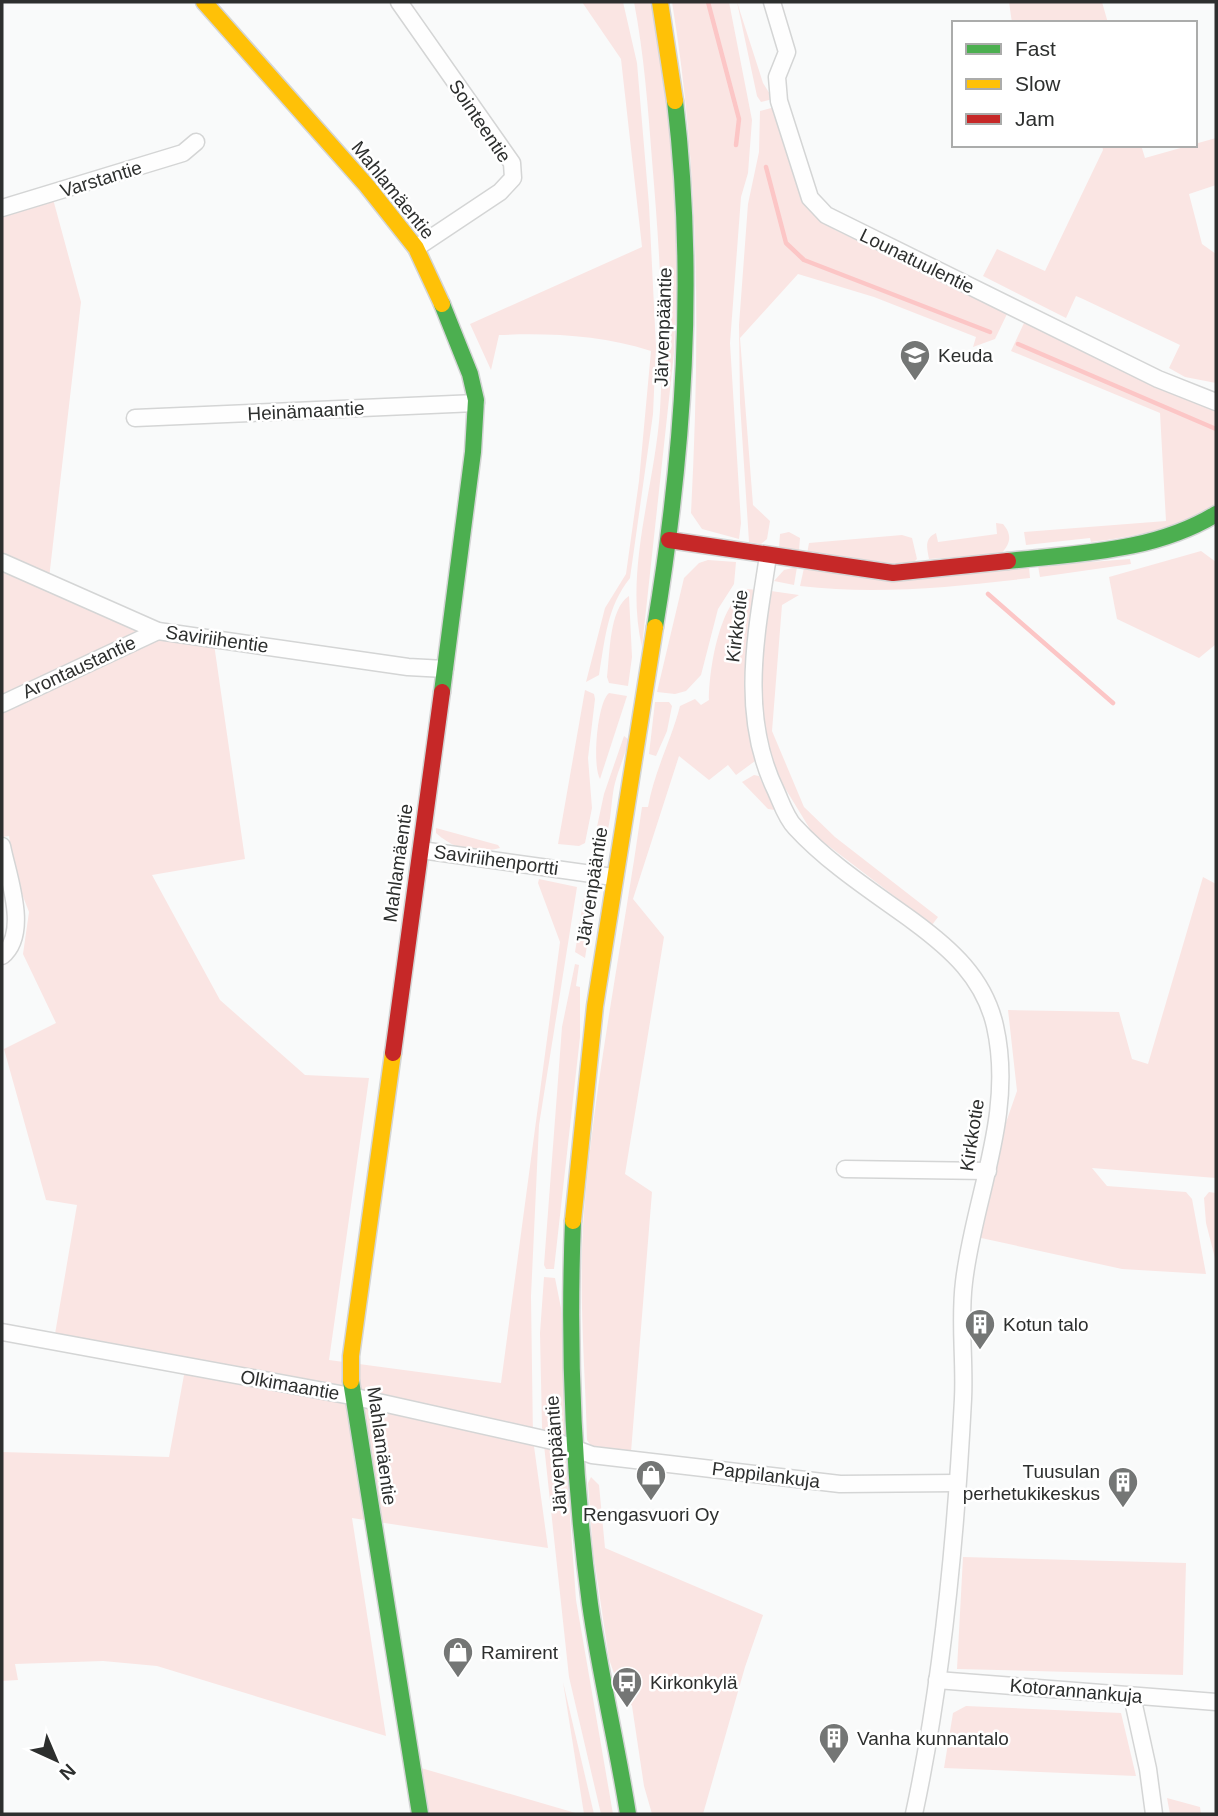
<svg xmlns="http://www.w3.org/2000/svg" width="1218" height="1816" viewBox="0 0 1218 1816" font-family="Arial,sans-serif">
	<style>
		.green { fill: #fae5e3 }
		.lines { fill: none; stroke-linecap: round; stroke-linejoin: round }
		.stream { stroke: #fcc6c6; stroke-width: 4.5 }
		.street-casing { stroke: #d4d5d5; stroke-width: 19 }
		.fast-casing { stroke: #d4d5d5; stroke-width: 19 }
		.slow-casing { stroke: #d4d5d5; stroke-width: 19 }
		.jam-casing { stroke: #d4d5d5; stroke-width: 19 }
		.street { stroke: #fefefe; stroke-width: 16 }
		.fast { stroke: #4caf50; stroke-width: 16 }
		.slow { stroke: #ffc107; stroke-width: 16 }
		.jam { stroke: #c62828; stroke-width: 16 }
		.labels { text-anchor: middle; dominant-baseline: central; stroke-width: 5; stroke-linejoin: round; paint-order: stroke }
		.street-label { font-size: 19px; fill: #2d2f2e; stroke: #fff }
		.poi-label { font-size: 19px; fill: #2d2f2e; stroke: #fff; text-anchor: start }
	</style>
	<rect width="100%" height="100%" fill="#f9fafa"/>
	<g class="green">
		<path d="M582 2H623L637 63 649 205 656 347 653 414 630 578C607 607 605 639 599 675L586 682 605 608 626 574 639 481 651 351C601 335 550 333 499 335L491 370 470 324 642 247 621 59Z"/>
		<path d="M634 2H651L668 116 676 214 677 280 674 353 642 647C624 570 655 487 660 410 665 327 659 243 652 160 648 107 644 54 634 2Z"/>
		<path d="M672 2H729L752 120 748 173 741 197 730 343 741 523 739 539 702 529 691 513C700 341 700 172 672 2Z"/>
		<path d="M737 2 763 83 773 99 761 102 757 96Z"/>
		<path d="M1009 2H1102L1108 23H1012Z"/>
		<path d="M775 107 818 217 835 230 974 295 1007 314 995 339 973 347 976 337 874 297 798 274 740 338 753 505 770 521 767 539 761 544 749 542 740 403 739 325 748 204 759 152 760 111Z"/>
		<path d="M1216 138V185L1189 194 1202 244 1216 254V383L1185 377 1169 368 1180 345 1083 299 1076 296 1066 318 983 276 997 249 1045 271 1103 150 1102 145H1141L1145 158Z"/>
		<path d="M53 199 81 302 48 587 214 644 245 859 152 875 220 1000 305 1075 369 1078 329 1360 501 1383 560 942 538 883 539 879 577 887 539 1125 531 1296 533 1439 548 1548 352 1518 386 1736 157 1666 103 1661 15 1664 18 1680 2 1681V1452L169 1457 186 1364 55 1334 77 1205 46 1200 4 1049 56 1023 23 954 29 912 16 878 9 836 2 837V214Z"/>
		<path d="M1028 321 1169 392 1199 401 1216 411V505C1178 528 1135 537 1091 542L1090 538 1026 545 1024 532 1166 521 1160 413 1011 351 1024 323Z"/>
		<path d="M996 523 1003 524C1013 536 1010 544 1001 554L929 559C927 547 924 539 936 533L938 542 997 534Z"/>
		<path d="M789 532 800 538 799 550 779 548 780 534Z"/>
		<path d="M902 535 912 538 917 559 911 565 807 554 809 543Z"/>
		<path d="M1201 551 1216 562V644L1199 658 1117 619 1109 577Z"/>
		<path d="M1130 559 1131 564 1040 577 1038 566Z"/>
		<path d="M708 560 736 562 734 584 718 609 701 675 686 691 675 694 657 692 684 578 699 563Z"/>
		<path d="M797 567 794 585 774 581 784 570Z"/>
		<path d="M1029 567 1030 578C952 587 878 595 800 586L804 568Z"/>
		<path d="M747 589 758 590 744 682 755 761 736 775 728 765 709 780 679 756 633 899 664 937 625 1174 652 1192 631 1452 592 1447 587 1440C585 1364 578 1288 584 1212 595 1076 623 941 642 807H648C654 772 671 741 680 706L695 699 701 705 709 700C709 671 719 603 747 589Z"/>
		<path d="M771 591 799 595 782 605 772 731 804 807 835 837 938 917 932 925 813 834 777 775 765 736 759 689Z"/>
		<path d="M629 596 632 657 628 686 609 683 607 677C610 654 609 609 629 596Z"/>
		<path d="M585 690 594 694 595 699 588 758 592 808 585 843 579 846 558 844Z"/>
		<path d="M609 693 627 696 600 779C592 765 597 703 609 693Z"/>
		<path d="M655 702H669L672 706 667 731 656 756 649 754Z"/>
		<path d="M624 736 629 740C625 755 619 768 615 783 609 805 614 842 591 855L604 794Z"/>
		<path d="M754 775 759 776 775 810 768 809 742 782Z"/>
		<path d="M436 828 498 845 500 848C475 854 455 850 436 833Z"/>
		<path d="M1203 877 1216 884V1178L1092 1168 1107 1186 1186 1192 1192 1199 1206 1274 1122 1269 972 1236 989 1171 1017 1091 1008 1010 1119 1012 1132 1059 1148 1064Z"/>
		<path d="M585 891 594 901 585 958 575 952Z"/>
		<path d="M575 964 579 965 576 986 580 987V1037L554 1269H546L544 1265 562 1027Z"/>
		<path d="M1209 1192 1216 1193V1262L1206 1223 1204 1198Z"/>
		<path d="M544 1277 555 1278 561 1308 567 1435 563 1439 544 1434 542 1428 540 1333Z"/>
		<path d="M544 1445 561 1449 566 1461 576 1600 613 1814H601L569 1677Z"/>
		<path d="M591 1477 599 1485 605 1548 763 1615 745 1667 703 1814H652L644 1786 632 1706 619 1688 609 1659 593 1551 588 1483Z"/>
		<path d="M963 1557 1186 1563 1183 1675 957 1669Z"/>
		<path d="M563 1682 594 1814H584Z"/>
		<path d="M966 1706 1121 1713 1136 1776 944 1768 953 1713Z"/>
		<path d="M421 1768 579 1814H429Z"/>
		<path d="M1167 1798 1200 1807 1201 1814H1170Z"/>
	</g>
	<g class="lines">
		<g class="stream">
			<path d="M708 2 739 119 736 145"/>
			<path d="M766 167 786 243 804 260 990 332"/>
			<path d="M1018 344 1216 429"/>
			<path d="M988 594 1113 703"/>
		</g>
		<g class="street-casing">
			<g id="street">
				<path d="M399 2 512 163 513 178 500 192 416 248"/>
				<path d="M772 2 787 52 777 77 779 101 810 198 826 215 1158 379 1216 402"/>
				<path d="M2 208 183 153 196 142"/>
				<path d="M135 418 476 403"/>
				<path d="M768 556C756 635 739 715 776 791 781 802 786 818 795 827 829 864 873 892 913 921 951 949 984 978 995 1026 1015 1115 974 1196 964 1282 959 1321 965 1360 963 1399 956 1537 943 1679 914 1814"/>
				<path d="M2 562 158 631 408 667 445 669"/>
				<path d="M2 704 158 631"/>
				<path d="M2 846C8 877 30 933 2 956"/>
				<path d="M421 850 613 877"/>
				<path d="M845 1169 988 1171"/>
				<path d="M2 1332 351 1396 557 1442 592 1455 840 1484 957 1483"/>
				<path d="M937 1680 1216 1702"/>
				<path d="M1132 1696 1148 1769 1154 1814"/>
			</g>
		</g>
		<g class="fast-casing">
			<g id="fast">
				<path d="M442 304 470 374 476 400 473 452 442 692"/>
				<path d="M1008 561C1078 553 1154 552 1216 514"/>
				<path d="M655 627C684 452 696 278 675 101"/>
				<path d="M573 1221C568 1349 573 1477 590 1604 600 1675 617 1744 628 1814"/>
				<path d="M351 1381 420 1814"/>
			</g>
		</g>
		<g class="slow-casing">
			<g id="slow">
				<path d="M204 2 367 186 416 248 442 304"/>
				<path d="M660 2 675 101"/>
				<path d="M573 1221 595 1006 655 627"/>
				<path d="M351 1381V1356L393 1053"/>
			</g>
		</g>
		<g class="jam-casing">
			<g id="jam">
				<path d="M669 540 893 573 1008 561"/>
				<path d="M393 1053 442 692"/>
			</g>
		</g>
		<use href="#street" class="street"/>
		<use href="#fast" class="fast"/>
		<use href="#slow" class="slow"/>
		<use href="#jam" class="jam"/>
	</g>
	<defs>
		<g id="school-pin" transform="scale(1.575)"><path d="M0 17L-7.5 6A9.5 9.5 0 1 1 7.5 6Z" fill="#747675" stroke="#fff"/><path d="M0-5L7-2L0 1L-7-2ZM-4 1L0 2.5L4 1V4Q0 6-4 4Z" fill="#fff"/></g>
		<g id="building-pin" transform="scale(1.575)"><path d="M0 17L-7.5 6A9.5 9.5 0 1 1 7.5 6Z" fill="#747675" stroke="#fff"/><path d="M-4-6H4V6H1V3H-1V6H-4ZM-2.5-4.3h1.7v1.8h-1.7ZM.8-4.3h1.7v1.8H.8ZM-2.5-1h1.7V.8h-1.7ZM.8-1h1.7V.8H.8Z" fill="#fff"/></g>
		<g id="shop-pin" transform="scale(1.575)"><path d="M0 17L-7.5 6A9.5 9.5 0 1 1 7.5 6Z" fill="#747675" stroke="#fff"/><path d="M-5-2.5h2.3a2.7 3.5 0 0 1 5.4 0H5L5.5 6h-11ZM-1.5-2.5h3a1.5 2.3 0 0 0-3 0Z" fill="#fff"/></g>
		<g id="bus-pin" transform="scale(1.575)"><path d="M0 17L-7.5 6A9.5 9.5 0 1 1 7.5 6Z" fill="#747675" stroke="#fff"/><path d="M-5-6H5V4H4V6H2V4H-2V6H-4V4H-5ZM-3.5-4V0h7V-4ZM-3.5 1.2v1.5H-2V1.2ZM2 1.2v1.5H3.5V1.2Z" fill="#fff"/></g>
	</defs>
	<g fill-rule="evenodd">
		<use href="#school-pin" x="915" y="355"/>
		<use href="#building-pin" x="980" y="1324"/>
		<use href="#shop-pin" x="651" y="1475"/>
		<use href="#building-pin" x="1123" y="1482"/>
		<use href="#shop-pin" x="458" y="1652"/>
		<use href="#bus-pin" x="627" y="1682"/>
		<use href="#building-pin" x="834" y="1738"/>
	</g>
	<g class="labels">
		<g class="street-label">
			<text transform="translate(480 121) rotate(56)">Sointeentie</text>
			<text transform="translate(101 179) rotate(-17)">Varstantie</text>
			<text transform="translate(393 190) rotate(51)">Mahlamäentie</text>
			<text transform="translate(917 261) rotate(26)">Lounatuulentie</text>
			<text transform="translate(663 327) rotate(-88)">Järvenpääntie</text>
			<text transform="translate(306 411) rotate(-3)">Heinämaantie</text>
			<text transform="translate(737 626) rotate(-83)">Kirkkotie</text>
			<text transform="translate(217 639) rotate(8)">Saviriihentie</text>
			<text transform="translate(79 667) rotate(-25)">Arontaustantie</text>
			<text transform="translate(496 860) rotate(8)">Saviriihenportti</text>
			<text transform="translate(398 863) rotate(-82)">Mahlamäentie</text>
			<text transform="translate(592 886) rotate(-81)">Järvenpääntie</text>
			<text transform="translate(972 1135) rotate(-81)">Kirkkotie</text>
			<text transform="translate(290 1385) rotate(10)">Olkimaantie</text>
			<text transform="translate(382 1446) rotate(82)">Mahlamäentie</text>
			<text transform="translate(556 1455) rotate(-94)">Järvenpääntie</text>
			<text transform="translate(766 1475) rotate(7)">Pappilankuja</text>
			<text transform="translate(1076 1691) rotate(5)">Kotorannankuja</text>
		</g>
		<g class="poi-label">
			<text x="938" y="355">Keuda</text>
			<text x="1003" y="1324">Kotun talo</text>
			<text x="1100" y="1471" text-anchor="end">Tuusulan<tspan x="1100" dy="22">perhetukikeskus</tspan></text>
			<text x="651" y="1514" text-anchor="middle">Rengasvuori Oy</text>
			<text x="481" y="1652">Ramirent</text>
			<text x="650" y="1682">Kirkonkylä</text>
			<text x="857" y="1738">Vanha kunnantalo</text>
		</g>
	</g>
	<rect width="1218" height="1816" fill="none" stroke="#2d2f2e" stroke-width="7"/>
	<rect x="952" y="21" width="245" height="126" fill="#ffffff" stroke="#abacab" stroke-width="2"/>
	<rect x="966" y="44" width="35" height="10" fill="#4caf50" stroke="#abacab" stroke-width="2"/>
	<text x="1015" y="56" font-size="21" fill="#2d2f2e">Fast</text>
	<rect x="966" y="79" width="35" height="10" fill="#ffc107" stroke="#abacab" stroke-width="2"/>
	<text x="1015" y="91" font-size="21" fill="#2d2f2e">Slow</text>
	<rect x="966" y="114" width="35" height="10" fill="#c62828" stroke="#abacab" stroke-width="2"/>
	<text x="1015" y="126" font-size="21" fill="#2d2f2e">Jam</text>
	<g transform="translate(56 1760) rotate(136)" stroke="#ffffff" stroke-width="5" paint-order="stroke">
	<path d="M0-5L12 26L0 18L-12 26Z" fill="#2d2f2e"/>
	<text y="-10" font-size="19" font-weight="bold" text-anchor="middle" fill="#2d2f2e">N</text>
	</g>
</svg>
